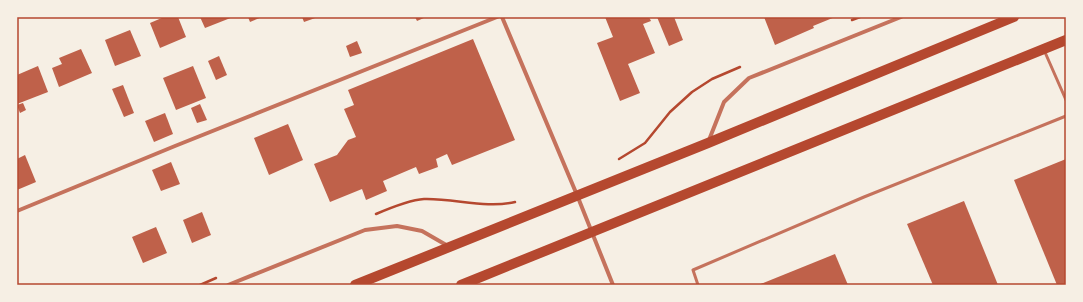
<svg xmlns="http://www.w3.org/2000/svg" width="1083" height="302" viewBox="0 0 1083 302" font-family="Manrope,sans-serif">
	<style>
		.building { fill: #bf614a }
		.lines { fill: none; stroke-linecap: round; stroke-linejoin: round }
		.path { stroke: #b5482f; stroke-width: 2.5 }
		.service { stroke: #c5725c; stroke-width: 3 }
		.minor { stroke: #c5725c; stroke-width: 4 }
		.primary { stroke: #b5482f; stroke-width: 10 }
		.neatline { fill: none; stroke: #b5482f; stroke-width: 1.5 }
	</style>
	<rect width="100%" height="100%" fill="#f6efe4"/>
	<g class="building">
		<path d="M164 17H178L186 37 160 48 150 23Z"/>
		<path d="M200 17H233L205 28Z"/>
		<path d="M248 17H262L250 22Z"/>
		<path d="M302 17H318L304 22Z"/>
		<path d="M415 17H426L417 21Z"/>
		<path d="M605 17H649L651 21 643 24 655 53 628 64 640 93 620 101 597 43 613 37Z"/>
		<path d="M657 17H674L683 40 669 46Z"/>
		<path d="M764 17H835L813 26 814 28 775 45Z"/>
		<path d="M130 30 141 56 115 66 105 40Z"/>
		<path d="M473 39 515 140 452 165 447 154 436 159 438 167 419 174 416 167 383 181 387 191 366 200 362 189 330 202 314 164 337 155 348 140 356 137 344 109 354 105 348 90Z"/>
		<path d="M357 41 362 53 350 57 346 46Z"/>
		<path d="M81 49 92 73 59 87 52 68 62 64 59 58Z"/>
		<path d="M219 56 227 75 216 80 208 61Z"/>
		<path d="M38 66 48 92 17 104V75Z"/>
		<path d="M193 66 206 98 176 110 163 78Z"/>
		<path d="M123 85 134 113 124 117 112 89Z"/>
		<path d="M23 103 26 110 20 113 17 105Z"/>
		<path d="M200 104 207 120 197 123 191 108Z"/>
		<path d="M165 113 173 134 154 142 145 121Z"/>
		<path d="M288 124 303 160 269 175 254 138Z"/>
		<path d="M25 155 36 182 17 190V159Z"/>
		<path d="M1066 159V285H1057L1014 180Z"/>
		<path d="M171 162 180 184 161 191 152 170Z"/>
		<path d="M964 201 998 285H933L907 224Z"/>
		<path d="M202 212 211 235 192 243 183 220Z"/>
		<path d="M156 227 167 253 143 263 132 237Z"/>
		<path d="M835 254 848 285H758Z"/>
	</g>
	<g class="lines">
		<g class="path">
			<path d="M852 20 860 17"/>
			<path d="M619 159 645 143 670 112 692 92 712 79 740 67"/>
			<path d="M376 214C390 208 409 200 424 199 454 198 486 209 515 202"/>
			<path d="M200 285 216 278"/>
		</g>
		<g class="service">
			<path d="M1044 50 1066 100"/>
			<path d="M698 285 693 270 864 197 1066 116"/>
		</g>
		<g class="minor">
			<path d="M502 17 577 195 613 285"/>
			<path d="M709 140 724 102 749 78 901 17"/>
			<path d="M17 211 175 146 497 17"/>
			<path d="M228 285 365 230 397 226 422 231 448 246"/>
		</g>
		<g class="primary">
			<path d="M355 285 708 143 1014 17"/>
			<path d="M461 285 1066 40"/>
		</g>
	</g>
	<rect width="1083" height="302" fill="none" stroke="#f6efe4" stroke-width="36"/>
	<rect x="18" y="18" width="1047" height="266" class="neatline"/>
</svg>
